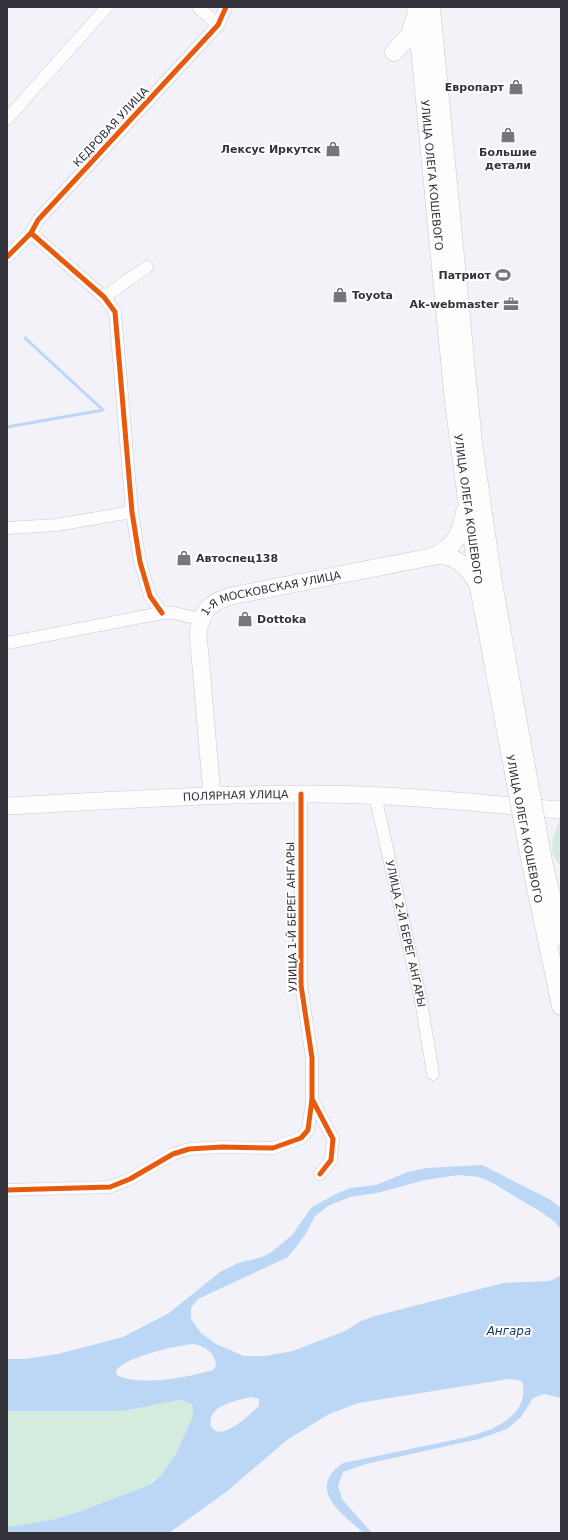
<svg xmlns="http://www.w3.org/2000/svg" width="568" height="1540" viewBox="0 0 568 1540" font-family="'DejaVu Sans',sans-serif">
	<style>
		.green { fill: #d4ecdd }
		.water { fill: #bcd7f6; fill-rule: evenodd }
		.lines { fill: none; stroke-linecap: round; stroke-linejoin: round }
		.stream { stroke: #bcd7f6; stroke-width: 3 }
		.street-casing { stroke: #c9c8cf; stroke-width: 13 }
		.secondary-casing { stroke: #c9c8cf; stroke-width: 18 }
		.primary-casing { stroke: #c9c8cf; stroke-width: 19 }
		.street { stroke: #fdfdfe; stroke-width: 12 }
		.secondary { stroke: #fdfdfe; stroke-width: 17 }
		.primary { stroke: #fdfdfe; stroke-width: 18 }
		.primary-bridge-casing { stroke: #c9c8cf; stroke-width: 19; stroke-linecap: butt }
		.primary-bridge { stroke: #fdfdfe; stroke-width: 18 }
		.cycleway-casing { stroke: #fff; stroke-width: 8 }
		.cycleway { stroke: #e8590c; stroke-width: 5 }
		.labels { text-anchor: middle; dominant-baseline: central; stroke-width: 4; stroke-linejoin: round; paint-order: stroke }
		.poi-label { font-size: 11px; font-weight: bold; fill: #34323a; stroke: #fff; text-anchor: end }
		.street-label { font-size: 11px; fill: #34323a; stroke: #fff }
		.water-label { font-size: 12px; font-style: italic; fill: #0d365e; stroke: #fff }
	</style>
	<rect width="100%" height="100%" fill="#f3f2f9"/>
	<g class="green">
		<path d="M560 819H561V865C545 853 555 834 560 819Z"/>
		<path d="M180 1400 192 1404 193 1415 177 1452 162 1474 150 1484 81 1511 55 1519 7 1527V1411H123Z"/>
	</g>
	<path class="water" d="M482 1165 549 1199 561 1208V1230L555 1222 541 1212 491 1182 479 1177 459 1175 425 1180 377 1193 350 1197 328 1206 315 1216 305 1235 288 1257 198 1299 191 1308V1319L201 1333 216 1344 244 1356H265L293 1351 345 1331 361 1321 375 1316 503 1283 550 1281 561 1275V1398L544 1394 533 1398 521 1417 507 1429 479 1439 366 1464 343 1472 338 1486 342 1499 372 1533H364C343 1515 305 1489 343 1463 375 1456 407 1450 439 1443 461 1438 489 1434 508 1419 519 1411 527 1396 522 1382L518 1380 509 1379 358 1403 329 1414 287 1440 226 1492 169 1533H7V1527L55 1519 81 1511 151 1484 162 1474 177 1452 193 1415 192 1404 180 1400 123 1411H7V1359H25L58 1354 123 1337 169 1313 220 1272 238 1263 262 1257 273 1251 292 1235 312 1207 338 1193 351 1188 376 1185 408 1172 426 1168ZM193 1344C205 1346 215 1352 216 1366L213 1370C189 1377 140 1387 117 1375L116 1370C129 1356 174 1346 193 1344ZM251 1397 259 1399V1406C249 1415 239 1425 227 1430 211 1437 205 1420 216 1410 226 1402 239 1400 251 1397Z"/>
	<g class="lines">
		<path class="stream" d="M7 427 103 410 25 338"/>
		<g class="street-casing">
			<g id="street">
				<path d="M198 7 218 25"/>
				<path d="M7 119 107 7"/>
				<path d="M31 233 104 297 115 312 132 512 140 562 150 596 162 613"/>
				<path d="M7 257 31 233 38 220 218 25 226 7"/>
				<path d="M104 297 147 267"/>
				<path d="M7 528 56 525 132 512"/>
				<path d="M7 643 162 613H174L200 619"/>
				<path d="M301 794V985L312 1058V1099L333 1139 331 1160 320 1174"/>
				<path id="s1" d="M375 795 421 1001 433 1074"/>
				<path d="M7 1190 110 1187 130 1179 173 1154 189 1149 222 1147 273 1148 301 1138 308 1130 312 1100"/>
			</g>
		</g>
		<g class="secondary-casing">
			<g id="secondary">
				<path id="s2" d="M212 795 198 632C202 608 213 600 236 595L441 555C461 558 470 571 479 587"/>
				<path id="s3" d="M7 806C105 801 203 794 301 794 388 793 474 803 561 810"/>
			</g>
		</g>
		<g class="primary-casing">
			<g id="primary">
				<path id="s4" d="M416 7 454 403 479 587"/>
				<path d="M431 7 473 443 493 583"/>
				<path d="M394 52 410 35 415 18"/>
				<path d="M434 556C455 548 461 533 465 512"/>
				<path d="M543 861 561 937"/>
				<path d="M531 864 561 1006"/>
			</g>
		</g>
		<use href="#street" class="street"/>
		<use href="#secondary" class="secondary"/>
		<use href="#primary" class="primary"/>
		<g class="primary-bridge-casing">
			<g id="primary-bridge">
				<path d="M493 583 543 861"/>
				<path d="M479 587 531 864"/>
			</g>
		</g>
		<use href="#primary-bridge" class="primary-bridge"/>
		<g class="cycleway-casing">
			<g id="cycleway">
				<path d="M31 233 104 297 115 312 132 512 140 562 150 596 162 613"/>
				<path d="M7 257 31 233 38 220 218 25 226 7"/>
				<path d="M301 794V985L312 1058V1099L333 1139 331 1160 320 1174"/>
				<path d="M7 1190 110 1187 130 1179 173 1154 189 1149 222 1147 273 1148 301 1138 308 1130 312 1099"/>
			</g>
		</g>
		<use href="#cycleway" class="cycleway"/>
	</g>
	<defs>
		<g id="shop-bare" transform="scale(1.2)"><path d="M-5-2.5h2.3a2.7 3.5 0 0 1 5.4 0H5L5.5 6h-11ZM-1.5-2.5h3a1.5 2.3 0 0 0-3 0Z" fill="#77757d" stroke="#fff" stroke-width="2.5" paint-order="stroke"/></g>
		<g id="stadium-bare" transform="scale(1.2)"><path d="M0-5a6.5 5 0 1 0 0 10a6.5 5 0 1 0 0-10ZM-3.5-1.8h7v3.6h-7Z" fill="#77757d" stroke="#fff" stroke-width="2.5" paint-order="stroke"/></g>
		<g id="office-bare" transform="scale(1.2)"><path d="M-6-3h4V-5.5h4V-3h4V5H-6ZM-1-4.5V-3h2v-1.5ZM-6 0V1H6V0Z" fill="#77757d" stroke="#fff" stroke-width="2.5" paint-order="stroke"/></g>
	</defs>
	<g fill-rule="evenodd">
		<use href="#shop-bare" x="516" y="87"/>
		<use href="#shop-bare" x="508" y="135"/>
		<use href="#shop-bare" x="333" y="149"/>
		<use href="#stadium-bare" x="503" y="275"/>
		<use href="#shop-bare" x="340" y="295"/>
		<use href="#office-bare" x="511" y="304"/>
		<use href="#shop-bare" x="184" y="558"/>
		<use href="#shop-bare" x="245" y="619"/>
	</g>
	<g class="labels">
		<g class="poi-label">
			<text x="504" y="87">Европарт</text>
			<text x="321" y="149">Лексус Иркутск</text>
			<text x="508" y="152" text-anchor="middle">Большие<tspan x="508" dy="13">детали</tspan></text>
			<text x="491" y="275">Патриот</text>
			<text x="352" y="295" text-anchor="start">Toyota</text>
			<text x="499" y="304">Ak-webmaster</text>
			<text x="196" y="558" text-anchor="start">Автоспец138</text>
			<text x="257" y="619" text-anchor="start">Dottoka</text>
		</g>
		<g class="street-label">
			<text transform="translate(111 127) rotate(-47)">КЕДРОВАЯ УЛИЦА</text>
			<text stroke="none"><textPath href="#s4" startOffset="169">УЛИЦА ОЛЕГА КОШЕВОГО</textPath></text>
			<text stroke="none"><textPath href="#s4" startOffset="505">УЛИЦА ОЛЕГА КОШЕВОГО</textPath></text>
			<text stroke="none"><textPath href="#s2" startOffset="255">1-Я МОСКОВСКАЯ УЛИЦА</textPath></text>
			<text stroke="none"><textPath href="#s3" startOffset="229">ПОЛЯРНАЯ УЛИЦА</textPath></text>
			<text transform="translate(524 829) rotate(79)">УЛИЦА ОЛЕГА КОШЕВОГО</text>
			<text transform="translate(292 917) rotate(-91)">УЛИЦА 1-Й БЕРЕГ АНГАРЫ</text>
			<text stroke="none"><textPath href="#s1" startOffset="142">УЛИЦА 2-Й БЕРЕГ АНГАРЫ</textPath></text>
		</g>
		<g class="water-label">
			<text x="509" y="1331">Ангара</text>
		</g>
	</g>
	<rect width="568" height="1540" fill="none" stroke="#34323a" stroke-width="16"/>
</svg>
